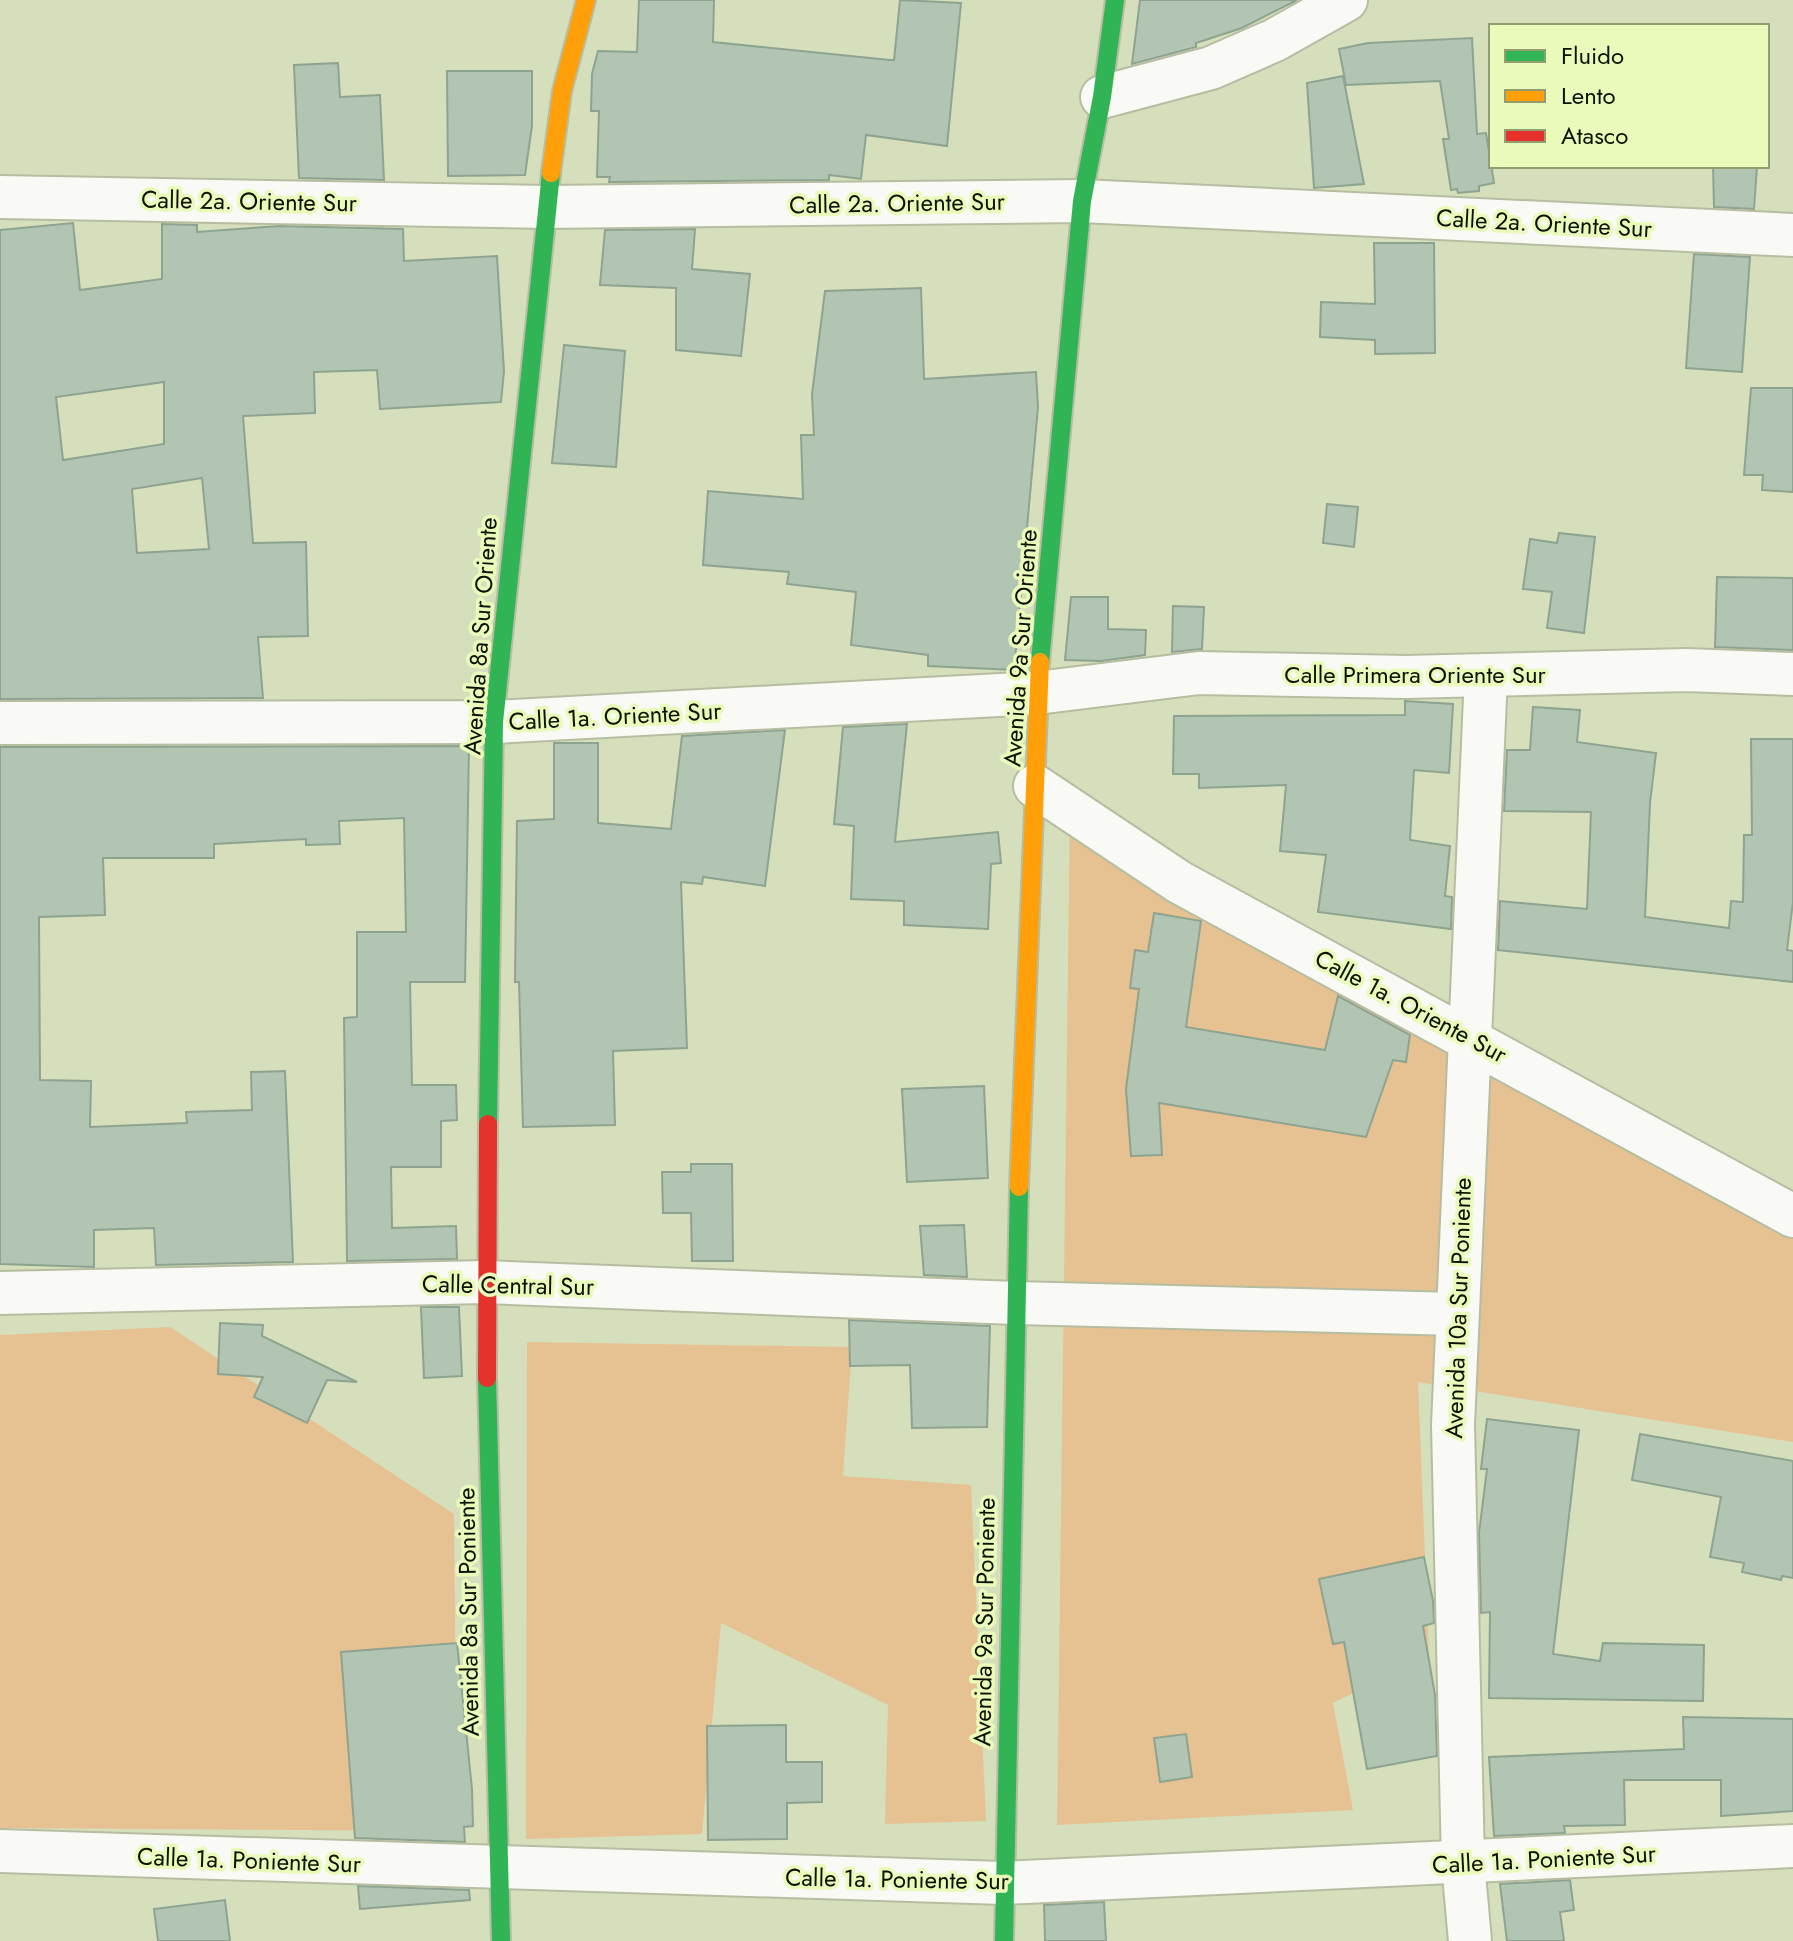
<svg xmlns="http://www.w3.org/2000/svg" width="1793" height="1941" viewBox="0 0 1793 1941" font-family="Jost,sans-serif">
	<style>
		.green { fill: #e6c292 }
		.building { fill: #b1c5b2; stroke: #8ea390; stroke-width: 2; fill-rule: evenodd }
		.lines { fill: none; stroke-linecap: round; stroke-linejoin: round }
		.street-casing { stroke: #b6bda1; stroke-width: 46 }
		.fast-casing { stroke: #b6bda1; stroke-width: 22 }
		.slow-casing { stroke: #b6bda1; stroke-width: 22 }
		.jam-casing { stroke: #b6bda1; stroke-width: 22 }
		.street { stroke: #f9faf5; stroke-width: 42 }
		.fast { stroke: #30b455; stroke-width: 18 }
		.slow { stroke: #ff9f0a; stroke-width: 18 }
		.jam { stroke: #e5322d; stroke-width: 18 }
		.labels { text-anchor: middle; dominant-baseline: central; stroke-width: 7; stroke-linejoin: round; paint-order: stroke }
		.street-label { font-size: 24px; fill: #0d1200; stroke: #eafabb }
	</style>
	<rect width="100%" height="100%" fill="#d6dfbc"/>
	<g class="green">
		<path d="M1070 805 1793 1239V1442L1418 1382 1429 1655 1333 1703 1353 1810 1057 1825Z"/>
		<path d="M170 1327 454 1514 457 1831 0 1828V1335Z"/>
		<path d="M527 1342 852 1347 843 1476 971 1485 986 1821 885 1824 888 1705 721 1623 702 1834 526 1839Z"/>
	</g>
	<g class="building">
		<path d="M639 0H714L713 42 890 60H894L900 0 961 3 947 146 866 135 861 179 829 175V180L609 182 610 177H597L599 111H591L592 74 598 51 637 52Z"/>
		<path d="M1140 0H1297L1242 28 1196 43V47L1132 64Z"/>
		<path d="M1472 38 1477 134 1486 133 1494 183 1479 186V191L1458 193 1457 189 1451 190 1443 139H1449L1440 81 1346 85 1339 49 1368 43Z"/>
		<path d="M338 63 340 97 380 95 384 180 299 178 294 65Z"/>
		<path d="M447 71H532V126L525 175 448 176Z"/>
		<path d="M1343 76 1364 184 1314 188 1307 83Z"/>
		<path d="M1713 166H1757L1754 209 1714 207Z"/>
		<path d="M73 223 80 290 162 279V224L197 225V232L279 226 403 229 404 261 497 256 504 371 501 402 380 409 377 370 314 372 315 413 243 416 253 543 306 542 308 636 258 637 263 698 0 699V230ZM164 382V444L63 460 56 397ZM202 478 209 549 137 553 132 489Z"/>
		<path d="M695 229 692 269 750 274 741 356 676 350V288L600 285 605 230Z"/>
		<path d="M1374 243H1434L1435 353 1375 354V340L1320 337 1321 302 1375 304Z"/>
		<path d="M1694 254 1750 257 1742 372 1686 368Z"/>
		<path d="M921 288 924 379 1036 372 1038 407 1014 670 928 666V655L851 645 856 592 787 584 789 572 703 565 708 491 803 499 801 435H814L812 394 825 291Z"/>
		<path d="M564 345 625 351 616 467 552 463Z"/>
		<path d="M1751 388H1793V492L1762 490 1763 475H1744Z"/>
		<path d="M1327 504 1358 507 1354 547 1323 543Z"/>
		<path d="M1559 533 1595 537 1584 633 1547 628 1552 592 1523 589 1530 539 1557 543Z"/>
		<path d="M1717 577 1793 578V650L1715 647Z"/>
		<path d="M1071 597H1108V629L1146 630 1145 655 1101 661 1065 660Z"/>
		<path d="M1173 606 1204 607 1202 649 1172 652Z"/>
		<path d="M1405 701 1453 704 1449 773 1414 770 1410 840 1450 846 1445 896 1452 897 1451 929 1318 912 1326 855 1280 851 1286 785 1199 788V774H1173L1174 716 1405 715Z"/>
		<path d="M1533 707 1580 710 1577 742 1656 753 1650 803 1645 917 1729 928 1731 901 1743 902 1744 835H1752L1751 739H1793V902L1787 950 1793 951V982L1498 950 1500 901 1587 909 1591 812 1504 811 1507 750H1530Z"/>
		<path d="M907 724 895 842 998 832 1001 863 991 864 988 929 904 925V901L851 899 854 826 834 824 843 727Z"/>
		<path d="M785 730 765 886 703 877 702 884 681 882 687 1048 613 1051 615 1125 523 1127 519 982H515L517 821 554 819V743H598V823L671 829 682 736Z"/>
		<path d="M469 746 465 982H410L412 1085H456L457 1120 441 1121V1167H391L392 1228 456 1226 457 1259 347 1261 344 1018 357 1017V932H406L404 818 339 821 340 844 306 845V839L214 844V858H103L105 915 39 917 40 1080 91 1081 90 1127 187 1123 186 1112 252 1110 251 1072 285 1071 293 1262 156 1265 154 1228 94 1230V1267L0 1264V747Z"/>
		<path d="M1154 913 1201 921 1186 1027 1325 1050 1338 996 1410 1035 1406 1062 1393 1060 1366 1137 1159 1103 1162 1155 1131 1156 1126 1089 1139 989 1130 988 1135 950 1148 952Z"/>
		<path d="M984 1086 988 1178 907 1182 902 1089Z"/>
		<path d="M691 1164H732L733 1261H692L691 1213H663L662 1172H691Z"/>
		<path d="M964 1225 967 1277 924 1275 920 1226Z"/>
		<path d="M421 1307H459L462 1376 424 1378Z"/>
		<path d="M849 1320 990 1326 987 1427 912 1428 910 1365 850 1366Z"/>
		<path d="M220 1323 263 1325 262 1336 357 1382 327 1380 307 1423 254 1397 263 1377 218 1374Z"/>
		<path d="M1487 1419 1579 1430 1553 1654 1600 1661 1603 1643 1704 1645 1703 1701 1489 1698 1490 1612 1481 1613 1479 1533 1487 1469H1481Z"/>
		<path d="M1640 1434 1793 1461V1578L1782 1576 1781 1580 1742 1572 1744 1563 1710 1557 1721 1497 1632 1480Z"/>
		<path d="M1424 1557 1433 1601 1434 1623 1423 1626 1435 1695 1437 1756 1367 1769 1344 1642 1333 1644 1319 1579Z"/>
		<path d="M457 1643 472 1789 473 1826 464 1827 465 1842 355 1838 341 1652Z"/>
		<path d="M1683 1717 1793 1719V1811L1721 1816V1780H1624L1625 1825 1564 1826 1565 1833 1494 1836 1489 1757 1684 1749Z"/>
		<path d="M786 1725V1762H822V1802L787 1803V1839L708 1840 707 1726Z"/>
		<path d="M1186 1734 1192 1777 1160 1782 1154 1738Z"/>
		<path d="M1570 1880 1574 1910 1560 1912 1564 1941H1507L1500 1884Z"/>
		<path d="M358 1886 469 1890 470 1900 360 1909Z"/>
		<path d="M225 1900 230 1941H158L154 1909Z"/>
		<path d="M1104 1902 1106 1941H1045L1044 1905Z"/>
	</g>
	<g class="lines">
		<g class="street-casing">
			<g id="street">
				<path d="M1102 97 1211 68 1275 40 1346 0"/>
				<path d="M0 197 546 207 1082 201 1793 235"/>
				<path d="M0 723 494 722 1037 693 1199 673 1406 677 1686 670 1793 674"/>
				<path d="M1035 786 1179 882 1793 1216"/>
				<path d="M0 1293 485 1282 1015 1303 1457 1314"/>
				<path d="M0 1851 1003 1883 1793 1846"/>
				<path d="M1470 1941 1463 1863 1453 1425 1486 675"/>
			</g>
		</g>
		<g class="fast-casing">
			<g id="fast">
				<path d="M1040 662 1082 201 1102 97 1115 0"/>
				<path d="M488 1124 494 722 551 173"/>
				<path d="M487 1378 501 1941"/>
				<path d="M1004 1941 1019 1187"/>
			</g>
		</g>
		<g class="slow-casing">
			<g id="slow">
				<path d="M551 173 562 91 586 0"/>
				<path d="M1019 1187 1040 662"/>
			</g>
		</g>
		<g class="jam-casing">
			<path id="jam" d="M487 1378 488 1124"/>
		</g>
		<use href="#street" class="street"/>
		<use href="#fast" class="fast"/>
		<use href="#slow" class="slow"/>
		<use href="#jam" class="jam"/>
	</g>
	<g class="labels">
		<g class="street-label">
			<text transform="translate(249 201) rotate(1)">Calle 2a. Oriente Sur</text>
			<text transform="translate(897 203) rotate(-1)">Calle 2a. Oriente Sur</text>
			<text transform="translate(1544 223) rotate(3)">Calle 2a. Oriente Sur</text>
			<text transform="translate(480 636) rotate(-86)">Avenida 8a Sur Oriente</text>
			<text transform="translate(1020 648) rotate(-86)">Avenida 9a Sur Oriente</text>
			<text x="1415" y="674">Calle Primera Oriente Sur</text>
			<text transform="translate(615 716) rotate(-3)">Calle 1a. Oriente Sur</text>
			<text transform="translate(1411 1006) rotate(28)">Calle 1a. Oriente Sur</text>
			<text transform="translate(508 1285) rotate(1)">Calle Central Sur</text>
			<text transform="translate(1458 1308) rotate(-88)">Avenida 10a Sur Poniente</text>
			<text transform="translate(468 1612) rotate(-91)">Avenida 8a Sur Poniente</text>
			<text transform="translate(984 1622) rotate(-89)">Avenida 9a Sur Poniente</text>
			<text transform="translate(1544 1859) rotate(-3)">Calle 1a. Poniente Sur</text>
			<text transform="translate(249 1860) rotate(2)">Calle 1a. Poniente Sur</text>
			<text transform="translate(897 1879) rotate(1)">Calle 1a. Poniente Sur</text>
		</g>
	</g>
	<rect x="1489" y="24" width="280" height="144" fill="#eafabb" stroke="#929d70" stroke-width="2"/>
	<rect x="1505" y="50" width="40" height="12" fill="#30b455" stroke="#929d70" stroke-width="2"/>
	<text x="1561" y="64" font-size="24" fill="#0d1200">Fluido</text>
	<rect x="1505" y="90" width="40" height="12" fill="#ff9f0a" stroke="#929d70" stroke-width="2"/>
	<text x="1561" y="104" font-size="24" fill="#0d1200">Lento</text>
	<rect x="1505" y="130" width="40" height="12" fill="#e5322d" stroke="#929d70" stroke-width="2"/>
	<text x="1561" y="144" font-size="24" fill="#0d1200">Atasco</text>
</svg>
